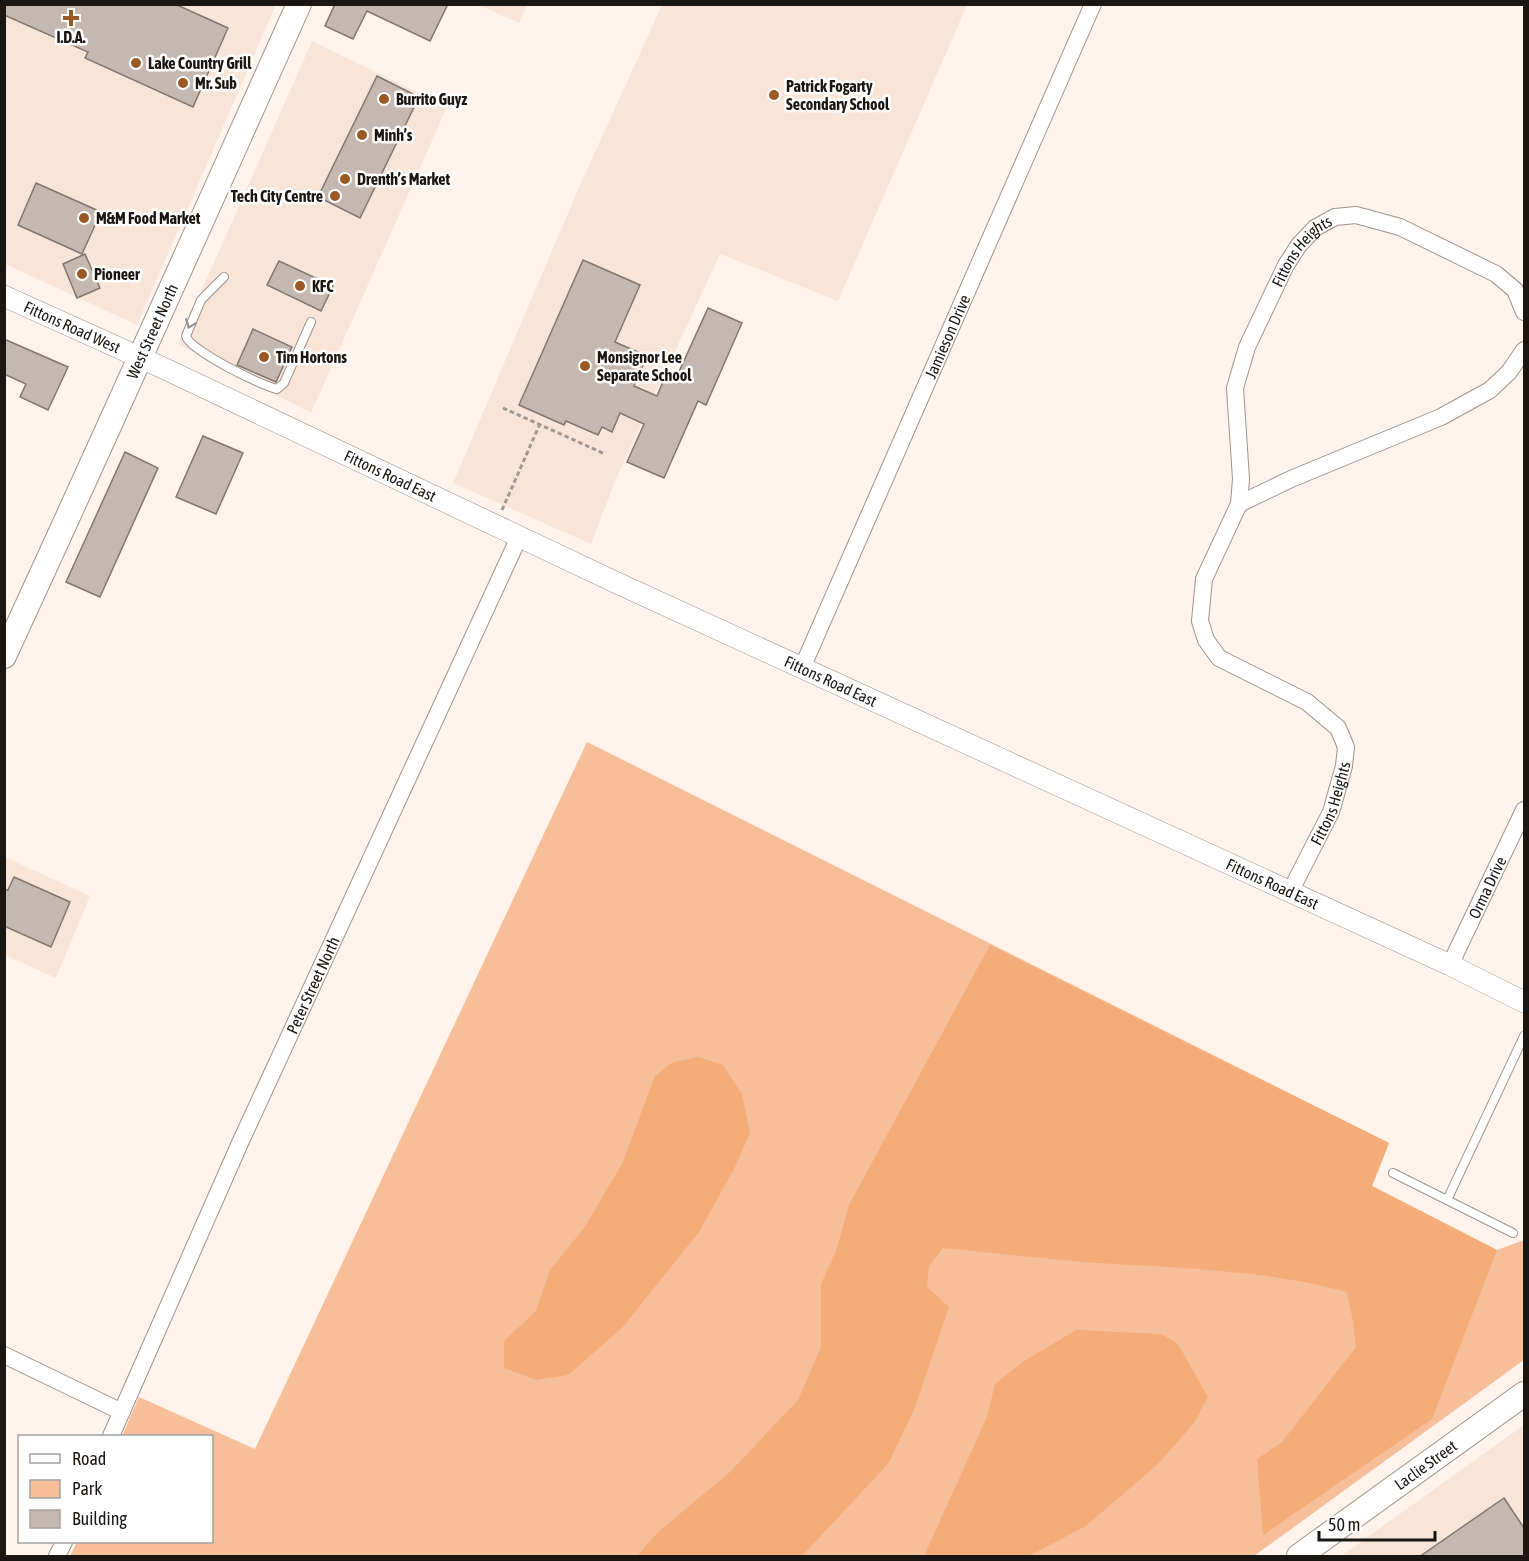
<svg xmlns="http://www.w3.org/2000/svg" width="1529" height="1561" viewBox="0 0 1529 1561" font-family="'Asap Condensed',sans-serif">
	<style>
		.built { fill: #f8e5d8 }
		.green { fill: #f6bf9a }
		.forest { fill: #f4ac79 }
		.building { fill: #c4b8b1; stroke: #817670; stroke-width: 1.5 }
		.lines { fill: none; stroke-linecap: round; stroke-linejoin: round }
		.service-casing { stroke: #9e938c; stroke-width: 10 }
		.minor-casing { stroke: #9e938c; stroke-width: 18 }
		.tertiary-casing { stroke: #9e938c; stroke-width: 22 }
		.secondary-casing { stroke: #9e938c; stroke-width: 26 }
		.path { stroke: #a19892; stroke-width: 3; stroke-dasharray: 4.5 3; stroke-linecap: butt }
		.service { stroke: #fff; stroke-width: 8 }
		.minor { stroke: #fff; stroke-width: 16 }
		.tertiary { stroke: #fff; stroke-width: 21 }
		.secondary { stroke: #fff; stroke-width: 24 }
		.oneway { stroke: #989695 }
		.poi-dot { fill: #995824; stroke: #fff; stroke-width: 2 }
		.labels { text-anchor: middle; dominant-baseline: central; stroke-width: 5; stroke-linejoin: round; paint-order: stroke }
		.poi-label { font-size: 16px; font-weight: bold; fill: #1a1613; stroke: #fff; text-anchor: start }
		.street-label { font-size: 16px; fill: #1a1613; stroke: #fff }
	</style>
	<rect width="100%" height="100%" fill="#fff3eb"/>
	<g class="built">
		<path d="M270 4 275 7 137 325 5 264V5Z"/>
		<path d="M479 5H527L519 23Z"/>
		<path d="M662 5H967L838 301 720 254 616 479 591 544 453 483 580 185Z"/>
		<path d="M312 41 447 107 311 413 178 344Z"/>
		<path d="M5 857 90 896 56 978 5 955Z"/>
		<path d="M1524 1425V1556H1341Z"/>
	</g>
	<path class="green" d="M587 742 1389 1143 1372 1186 1497 1250 1524 1240V1360L1254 1556H70L77 1542H212V1436H122L139 1397 255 1449Z"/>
	<g class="forest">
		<path d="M990 945 1389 1143 1372 1186 1497 1250 1432 1419 1263 1535 1257 1459 1282 1442 1356 1347 1353 1321 1347 1292C1266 1270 1180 1268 1098 1263 1046 1259 994 1253 943 1248L929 1266 927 1287 949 1307 914 1410 888 1464 802 1556H637L658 1532 730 1472 798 1400 821 1347V1284L836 1251 849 1205Z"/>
		<path d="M699 1057 723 1065 742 1094 750 1133 734 1169 699 1232 622 1328 568 1375 536 1380 504 1368V1341L536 1311 550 1270 584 1228 622 1164 655 1076 673 1062Z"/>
		<path d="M1076 1330 1161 1334 1178 1344 1208 1397 1194 1423 1158 1464 1086 1526 1029 1556H924L987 1417 995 1384 1024 1361Z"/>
	</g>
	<g class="building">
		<path d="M4 4H175L228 28 193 107 85 58 88 52 4 15Z"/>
		<path d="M335 4H448L430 41 367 11 353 39 325 26Z"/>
		<path d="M377 76 419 97 360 218 318 197Z"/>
		<path d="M36 183 101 212 82 254 18 225Z"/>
		<path d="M85 254 100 288 77 298 63 264Z"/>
		<path d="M583 260 640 285 615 342 647 356 634 386 657 396 667 372 677 376 708 308 742 323 706 405 698 401 664 478 627 462 644 424 620 413 612 432 602 427 598 435 566 421 564 425 519 405Z"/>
		<path d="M279 261 333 286 321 311 267 285Z"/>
		<path d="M253 329 292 347 276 382 237 365Z"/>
		<path d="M4 339 68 367 48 410 20 397 26 384 4 374Z"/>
		<path d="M203 436 243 453 216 514 176 497Z"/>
		<path d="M125 452 158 468 100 597 66 582Z"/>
		<path d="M14 877 70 902 51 947 4 926V889L8 890Z"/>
		<path d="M1504 1498 1524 1528V1557H1419Z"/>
	</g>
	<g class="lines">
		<g class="service-casing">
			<g id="service">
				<path d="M224 277 201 300 186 336C189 350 262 386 277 389L284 383 311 322"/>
				<path d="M1393 1173 1513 1233"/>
				<path d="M1447 1200 1524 1036"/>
			</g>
		</g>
		<g class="minor-casing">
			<g id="minor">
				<path d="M1239 504 1291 479 1441 417 1490 390 1509 372 1524 350"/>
				<path id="s1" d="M802 668 1093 4"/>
				<path id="s2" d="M1290 892 1331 812 1344 766 1346 747 1338 728 1307 702 1219 658 1206 640 1200 621 1204 579 1239 504 1241 479 1235 388 1247 347 1286 265 1299 245 1315 228 1335 217 1356 215 1400 227 1496 274 1515 290 1524 312"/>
				<path id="s3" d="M1450 965 1524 810"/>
				<path d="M4 1355 122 1412"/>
				<path id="s4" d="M111 1436 240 1143 519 537"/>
				<path d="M57 1556 64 1542"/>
			</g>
		</g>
		<g class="tertiary-casing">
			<g id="tertiary">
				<path id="s5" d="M4 296 161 367 615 582 1450 965 1524 1002"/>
			</g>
		</g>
		<g class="secondary-casing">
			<g id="secondary">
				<path id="s6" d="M4 656C104 440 201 222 299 4"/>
				<path id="s7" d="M1299 1556 1524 1394"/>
			</g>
		</g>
		<g class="path">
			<path d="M503 408 605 454"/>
			<path d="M502 510 539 426"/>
		</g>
		<use href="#service" class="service"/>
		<use href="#minor" class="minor"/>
		<use href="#tertiary" class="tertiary"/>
		<use href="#secondary" class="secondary"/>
	</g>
	<defs><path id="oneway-chevron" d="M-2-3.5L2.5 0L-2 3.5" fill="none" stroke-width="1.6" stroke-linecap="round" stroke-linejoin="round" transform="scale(1.5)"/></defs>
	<use class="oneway" href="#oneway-chevron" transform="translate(190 324) rotate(113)"/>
	<g class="poi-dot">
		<path d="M68 9h6v6h6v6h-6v6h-6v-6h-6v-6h6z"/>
		<circle cx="136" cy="63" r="6"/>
		<circle cx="183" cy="83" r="6"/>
		<circle cx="774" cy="95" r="6"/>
		<circle cx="384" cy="99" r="6"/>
		<circle cx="362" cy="135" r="6"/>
		<circle cx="345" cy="179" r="6"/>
		<circle cx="335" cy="196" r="6"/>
		<circle cx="84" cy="218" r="6"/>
		<circle cx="82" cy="274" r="6"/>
		<circle cx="300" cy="286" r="6"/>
		<circle cx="264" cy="357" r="6"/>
		<circle cx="585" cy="366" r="6"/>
	</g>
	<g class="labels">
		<g class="poi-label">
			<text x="71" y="37" text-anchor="middle">I.D.A.</text>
			<text x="148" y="63">Lake Country Grill</text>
			<text x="195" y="83">Mr. Sub</text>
			<text x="786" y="86">Patrick Fogarty<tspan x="786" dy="18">Secondary School</tspan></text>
			<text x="396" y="99">Burrito Guyz</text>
			<text x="374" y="135">Minh’s</text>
			<text x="357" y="179">Drenth’s Market</text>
			<text x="323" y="196" text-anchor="end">Tech City Centre</text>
			<text x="96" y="218">M&amp;M Food Market</text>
			<text x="94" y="274">Pioneer</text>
			<text x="312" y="286">KFC</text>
			<text x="276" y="357">Tim Hortons</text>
			<text x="597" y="357">Monsignor Lee<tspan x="597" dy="18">Separate School</tspan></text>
		</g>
		<g class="street-label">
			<text stroke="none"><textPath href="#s2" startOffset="754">Fittons Heights</textPath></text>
			<text stroke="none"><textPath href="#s5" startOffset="75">Fittons Road West</textPath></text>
			<text stroke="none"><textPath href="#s6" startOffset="357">West Street North</textPath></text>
			<text stroke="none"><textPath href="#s1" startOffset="362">Jamieson Drive</textPath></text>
			<text stroke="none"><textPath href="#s5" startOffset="426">Fittons Road East</textPath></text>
			<text stroke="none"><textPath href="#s5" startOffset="912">Fittons Road East</textPath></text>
			<text stroke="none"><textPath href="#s2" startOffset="98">Fittons Heights</textPath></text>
			<text stroke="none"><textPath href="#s5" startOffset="1398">Fittons Road East</textPath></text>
			<text stroke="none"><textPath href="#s3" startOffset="86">Orma Drive</textPath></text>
			<text stroke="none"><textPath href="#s4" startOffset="494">Peter Street North</textPath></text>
			<text stroke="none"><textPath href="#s7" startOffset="156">Laclie Street</textPath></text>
		</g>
	</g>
	<rect width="1529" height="1561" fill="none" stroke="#1a1613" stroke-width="12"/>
	<rect x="18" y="1435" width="195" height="108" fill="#ffffff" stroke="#a3a2a1" stroke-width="1.5"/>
	<rect x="30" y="1454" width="30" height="9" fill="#ffffff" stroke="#a3a2a1" stroke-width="1.5"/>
	<text x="72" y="1465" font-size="18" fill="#1a1613">Road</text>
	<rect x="30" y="1480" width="30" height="18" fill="#f6bf9a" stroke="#a3a2a1" stroke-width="1.5"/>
	<text x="72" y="1495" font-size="18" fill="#1a1613">Park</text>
	<rect x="30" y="1510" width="30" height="18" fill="#c4b8b1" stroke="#a3a2a1" stroke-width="1.5"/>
	<text x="72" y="1525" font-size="18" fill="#1a1613">Building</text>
	<path d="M1319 1531v9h116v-9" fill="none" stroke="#1a1613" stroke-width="3"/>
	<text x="1328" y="1531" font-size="18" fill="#1a1613" stroke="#ffffff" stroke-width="4.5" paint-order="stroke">50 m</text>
</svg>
